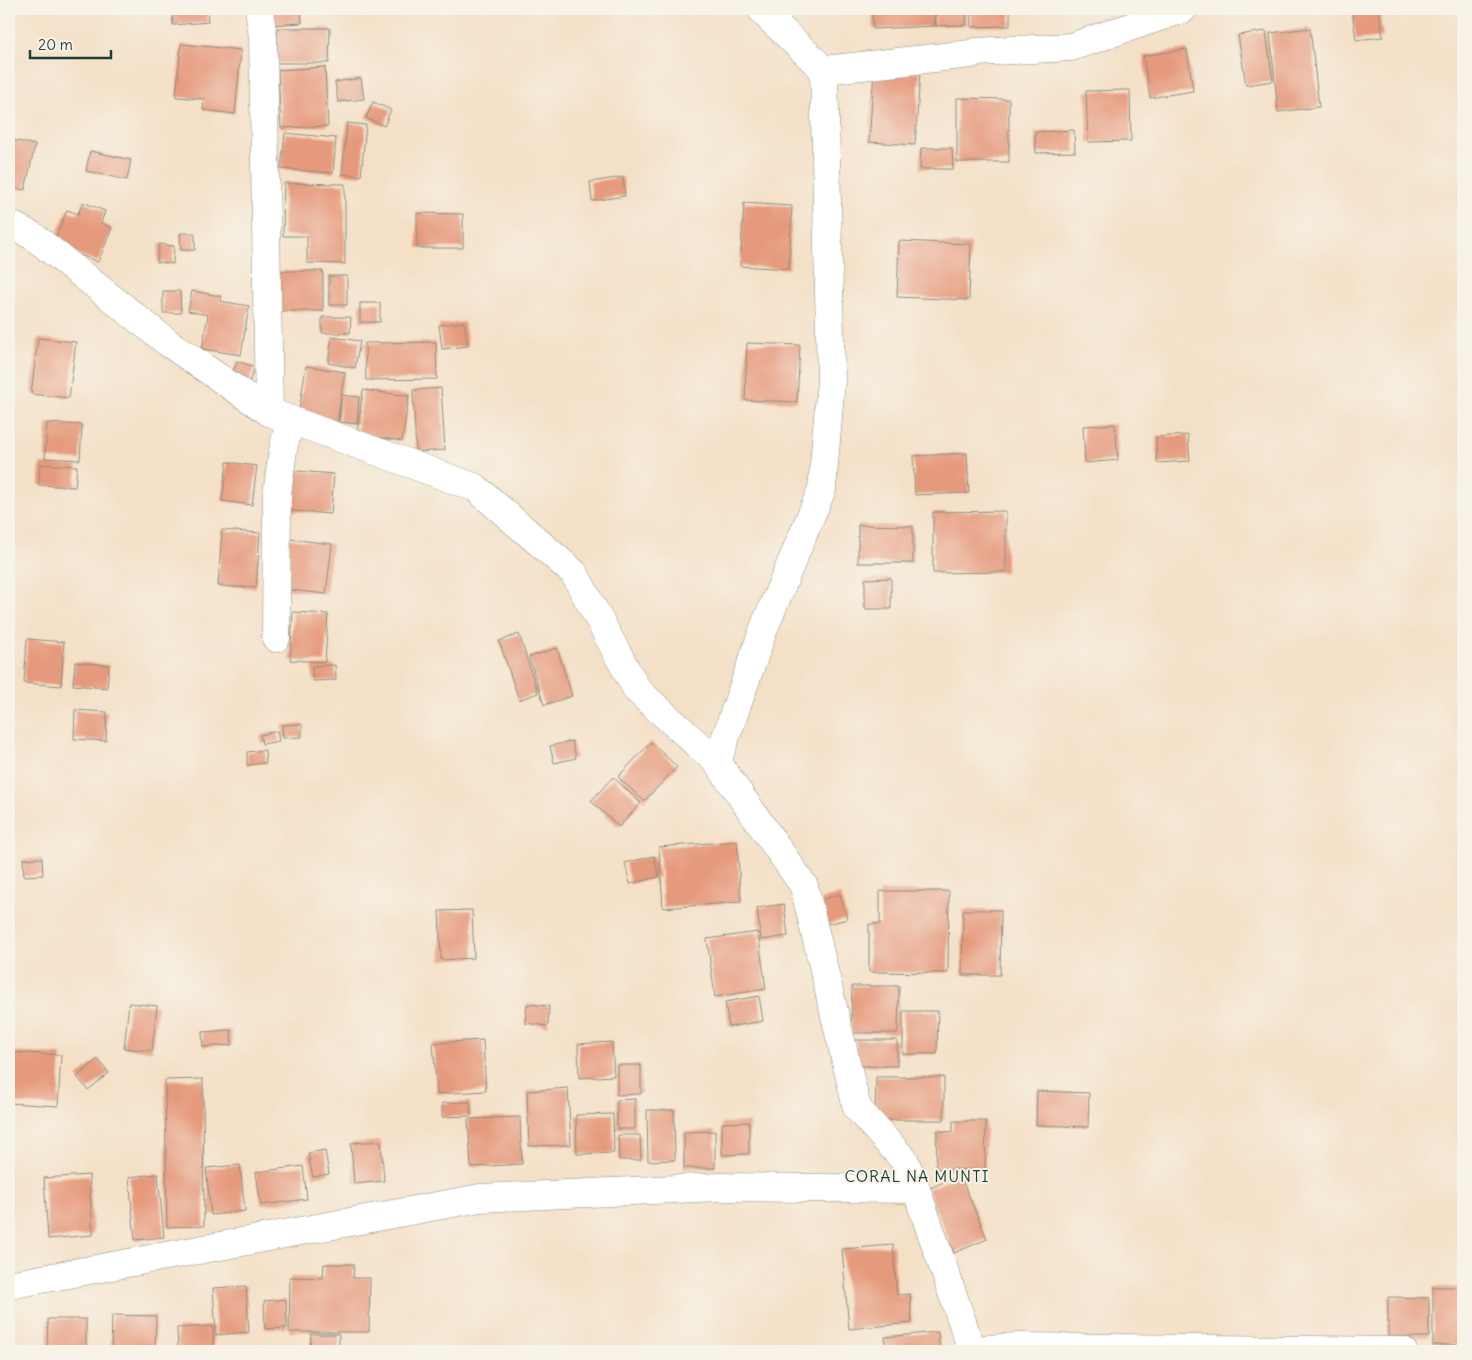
<svg xmlns="http://www.w3.org/2000/svg" width="1472" height="1360" viewBox="0 0 1472 1360" font-family="Delius,sans-serif">
	<style>
		.building { fill: #e69a7d }
		.lines { fill: none; stroke-linecap: round; stroke-linejoin: round }
		.street-casing { stroke: #8a8e7e; stroke-width: 29 }
		.secondary-casing { stroke: #8a8e7e; stroke-width: 29 }
		.street { stroke: #fff; stroke-width: 28 }
		.secondary { stroke: #fff; stroke-width: 28 }
		.labels { text-anchor: middle; dominant-baseline: central; stroke-width: 4; stroke-linejoin: round; paint-order: stroke }
		.quarter-label { font-size: 16px; letter-spacing: 1px; fill: #1f3d34; stroke: #f7f3e8 }
	</style>
	<rect width="100%" height="100%" fill="#f7f3e8"/>
	<filter id="ink" filterUnits="userSpaceOnUse"><feTurbulence type="fractalNoise" baseFrequency=".02" numOctaves="2"/><feDisplacementMap in="SourceGraphic" scale="10" xChannelSelector="R" yChannelSelector="G"/><feConvolveMatrix kernelMatrix="1 2 1 2 8 2 1 2 1" color-interpolation-filters="sRGB"/></filter>
	<filter id="wash" filterUnits="userSpaceOnUse"><feTurbulence type="fractalNoise" baseFrequency=".0096" numOctaves="4" result="noise"/><feDisplacementMap in="SourceGraphic" scale="20" xChannelSelector="R" yChannelSelector="G"/><feGaussianBlur stdDeviation="1.12" result="paint"/><feColorMatrix in="noise" values="0 0 0 0 0 0 0 0 0 0 0 0 0 0 0 0 0 1.4 0 .05"/><feComposite in="paint" operator="in"/></filter>
	<g filter="url(#wash)">
		<rect width="100%" height="100%" fill="#f4e0c7"/>
		<g id="blocks">
			<g class="building">
				<path d="M172 9H207L208 22 173 25Z"/>
				<path d="M269 9H301L302 23 270 25Z"/>
				<path d="M872 9H934L935 26 873 29Z"/>
				<path d="M935 9H966V25L936 26Z"/>
				<path d="M970 9H1010V26L971 27Z"/>
				<path d="M1352 9H1379L1383 37 1356 40Z"/>
				<path d="M1396 9H1422V10L1396 13Z"/>
				<path d="M277 28H330L329 63H277Z"/>
				<path d="M1310 28 1319 107 1278 112 1270 33Z"/>
				<path d="M1266 31 1273 81 1246 85 1238 35Z"/>
				<path d="M181 44 241 50 235 114 203 110 204 99 176 97Z"/>
				<path d="M1187 49 1193 91 1150 98 1143 56Z"/>
				<path d="M325 67 328 126 281 128 278 70Z"/>
				<path d="M874 70 920 73 915 145 869 142Z"/>
				<path d="M361 78 364 99 338 102 335 82Z"/>
				<path d="M1130 90 1131 141 1088 142 1086 91Z"/>
				<path d="M957 98 1009 99V162H957Z"/>
				<path d="M373 102 391 110 384 126 366 118Z"/>
				<path d="M347 123 366 125 361 176 342 174Z"/>
				<path d="M1074 130 1075 152 1036 153 1035 132Z"/>
				<path d="M285 133 336 138 333 173 281 169Z"/>
				<path d="M9 139 35 145 25 190 9 187Z"/>
				<path d="M921 148H952L953 169H920Z"/>
				<path d="M90 151 131 160 127 180 86 171Z"/>
				<path d="M623 177 625 196 592 201 590 182Z"/>
				<path d="M284 183 345 184V264L307 263V236H283Z"/>
				<path d="M83 202 105 211 101 223 112 228 98 262 53 244 67 210 78 214Z"/>
				<path d="M744 203 792 206 789 269 740 266Z"/>
				<path d="M417 213 463 214V248H417Z"/>
				<path d="M180 233H195V250H181Z"/>
				<path d="M899 241 971 244 969 300 897 297Z"/>
				<path d="M159 244 174 246 173 264 157 262Z"/>
				<path d="M279 271H323V311H278Z"/>
				<rect x="329" y="276" width="18" height="29"/>
				<path d="M163 291H180L181 313H163Z"/>
				<path d="M192 291 221 296 220 301 249 306 241 355 202 349 208 315 188 311Z"/>
				<rect x="360" y="303" width="20" height="19"/>
				<path d="M322 317H351L350 333H322Z"/>
				<path d="M464 322 468 346 442 349 439 325Z"/>
				<path d="M332 337 360 341 355 368 328 363Z"/>
				<path d="M38 338 76 342 69 398 31 394Z"/>
				<path d="M436 342 437 379 366 380 365 343Z"/>
				<path d="M747 343 800 345 797 402 745 400Z"/>
				<path d="M237 361 255 367 247 387 230 381Z"/>
				<path d="M306 366 345 372 341 395 359 397 357 424 339 422 341 397 337 423 298 417Z"/>
				<path d="M441 388 445 450 416 452 413 390Z"/>
				<path d="M363 390 409 396 402 441 357 434Z"/>
				<path d="M47 423 82 425 80 460 45 458Z"/>
				<path d="M1115 424 1118 460 1085 463 1083 426Z"/>
				<path d="M1188 435 1190 461 1157 463 1156 437Z"/>
				<path d="M967 453 969 493 915 495 913 456Z"/>
				<path d="M227 462 257 466 252 505 222 501Z"/>
				<path d="M40 464 77 466 75 487 39 485Z"/>
				<path d="M285 470 334 474 331 514 282 510Z"/>
				<path d="M1006 511V572L933 573V512Z"/>
				<path d="M858 525 913 526V563H858Z"/>
				<path d="M222 530 260 533 256 588 218 586Z"/>
				<path d="M289 539 332 544 326 594 282 589Z"/>
				<path d="M891 578V609H865V579Z"/>
				<path d="M293 612 328 614 325 662 290 660Z"/>
				<path d="M519 634 538 693 519 700 499 641Z"/>
				<path d="M27 639 64 642 61 686 24 683Z"/>
				<path d="M557 648 572 696 544 705 529 657Z"/>
				<path d="M75 662 109 665 107 688 73 685Z"/>
				<path d="M335 665 336 680 313 681 312 666Z"/>
				<path d="M75 710 107 712 106 741 74 739Z"/>
				<path d="M302 724V737L283 738 282 725Z"/>
				<path d="M277 731 279 741 262 744 260 735Z"/>
				<path d="M572 741 576 758 554 763 550 746Z"/>
				<path d="M651 742 677 767 644 801 618 777Z"/>
				<path d="M265 750 266 763 247 765V752Z"/>
				<path d="M613 777 641 803 619 827 591 801Z"/>
				<path d="M737 841 741 902 663 908 659 847Z"/>
				<path d="M654 856 659 877 630 884 625 863Z"/>
				<path d="M42 858 43 875 24 876 23 859Z"/>
				<path d="M880 891H949L948 973 869 972V924H880Z"/>
				<path d="M840 894 847 919 828 924 821 900Z"/>
				<path d="M784 904 788 936 761 940 757 908Z"/>
				<path d="M472 910 474 958 441 960 439 911Z"/>
				<path d="M963 910H1001L1000 975H962Z"/>
				<path d="M758 932 766 989 715 997 707 939Z"/>
				<path d="M852 986H899L898 1033H851Z"/>
				<path d="M759 996 763 1021 729 1027 725 1002Z"/>
				<path d="M129 1003 157 1006 152 1051 124 1048Z"/>
				<path d="M527 1004 549 1006 548 1026 525 1023Z"/>
				<path d="M903 1011H938L937 1054H903Z"/>
				<path d="M231 1030 232 1045 203 1047 202 1032Z"/>
				<path d="M483 1040 486 1091 437 1094 433 1043Z"/>
				<path d="M856 1040H897V1066H855Z"/>
				<path d="M612 1042 614 1076 579 1078 578 1044Z"/>
				<path d="M11 1052 61 1055 58 1106 9 1103Z"/>
				<path d="M98 1059 109 1073 88 1090 77 1077Z"/>
				<path d="M617 1065H641V1094L617 1095Z"/>
				<path d="M876 1077H944V1120H875Z"/>
				<path d="M203 1079 204 1226 167 1227 165 1080Z"/>
				<path d="M568 1088 571 1145 529 1146 527 1091Z"/>
				<path d="M1037 1091 1089 1093 1088 1127 1036 1125Z"/>
				<path d="M635 1099V1129H617V1100Z"/>
				<path d="M470 1102 471 1116 442 1117V1103Z"/>
				<path d="M647 1110H674L675 1160 648 1161Z"/>
				<path d="M613 1114 614 1153 577 1154 576 1115Z"/>
				<path d="M520 1117 522 1164 471 1167 468 1119Z"/>
				<path d="M953 1121H986L985 1170 936 1169 937 1131 953 1132Z"/>
				<path d="M749 1122V1154L722 1155V1123Z"/>
				<path d="M715 1131V1168H684V1132Z"/>
				<path d="M618 1135H640L641 1160H619Z"/>
				<path d="M381 1141 384 1181 354 1184 351 1143Z"/>
				<path d="M325 1150 329 1174 313 1177 308 1153Z"/>
				<path d="M240 1165 245 1211 211 1215 206 1168Z"/>
				<path d="M303 1166 307 1199 261 1205 256 1172Z"/>
				<path d="M158 1174 164 1237 135 1240 129 1177Z"/>
				<path d="M89 1175 93 1235 48 1239 44 1178Z"/>
				<path d="M960 1175 987 1239 954 1253 928 1189Z"/>
				<path d="M893 1245 897 1295 910 1294 912 1323 849 1329 842 1249Z"/>
				<path d="M324 1264H354L353 1278H370L369 1332H289L290 1277 323 1278Z"/>
				<path d="M246 1286 249 1332 216 1335 213 1288Z"/>
				<rect x="1433" y="1287" width="30" height="58"/>
				<path d="M1388 1297 1429 1298V1337H1388Z"/>
				<path d="M286 1299 287 1328 265 1329 264 1301Z"/>
				<path d="M112 1315 156 1316 155 1351H111Z"/>
				<path d="M48 1319H86V1351H47Z"/>
				<path d="M213 1326 214 1351H178L177 1328Z"/>
				<path d="M938 1332 940 1351H886L885 1337Z"/>
				<path d="M311 1334H339V1350H310Z"/>
			</g>
		</g>
	</g>
	<g filter="url(#ink)">
		<use href="#blocks" fill-opacity="0" stroke="#8a8e7e" stroke-width="1"/>
		<g class="lines">
			<g class="street-casing">
				<g id="street">
					<path d="M259 9 263 37 269 412"/>
					<path d="M824 70 971 54 975 52 1071 47 1183 9"/>
					<path d="M9 224 33 236 167 342 269 412 476 488 574 573 637 690 717 762 804 886 857 1108 905 1161 916 1189"/>
					<path d="M276 638 277 494 283 450 290 420"/>
					<path d="M717 762 764 628 822 489 831 380 824 70 764 13 761 9"/>
				</g>
			</g>
			<g class="secondary-casing">
				<path id="secondary" d="M9 1285 480 1198 719 1187 916 1189 972 1350 1018 1347 1403 1351"/>
			</g>
			<use href="#street" class="street"/>
			<use href="#secondary" class="secondary"/>
		</g>
	</g>
	<g class="labels">
		<g class="quarter-label">
			<text x="917" y="1176">CORAL NA MUNTI</text>
		</g>
	</g>
	<rect width="1472" height="1360" fill="none" stroke="#f7f3e8" stroke-width="30"/>
	<path d="M30 50v8h81v-8" fill="none" stroke="#1f3d34" stroke-width="2.5"/>
	<text x="38" y="50" font-size="15" fill="#1f3d34" stroke="#f7f3e8" stroke-width="4" paint-order="stroke">20 m</text>
</svg>
